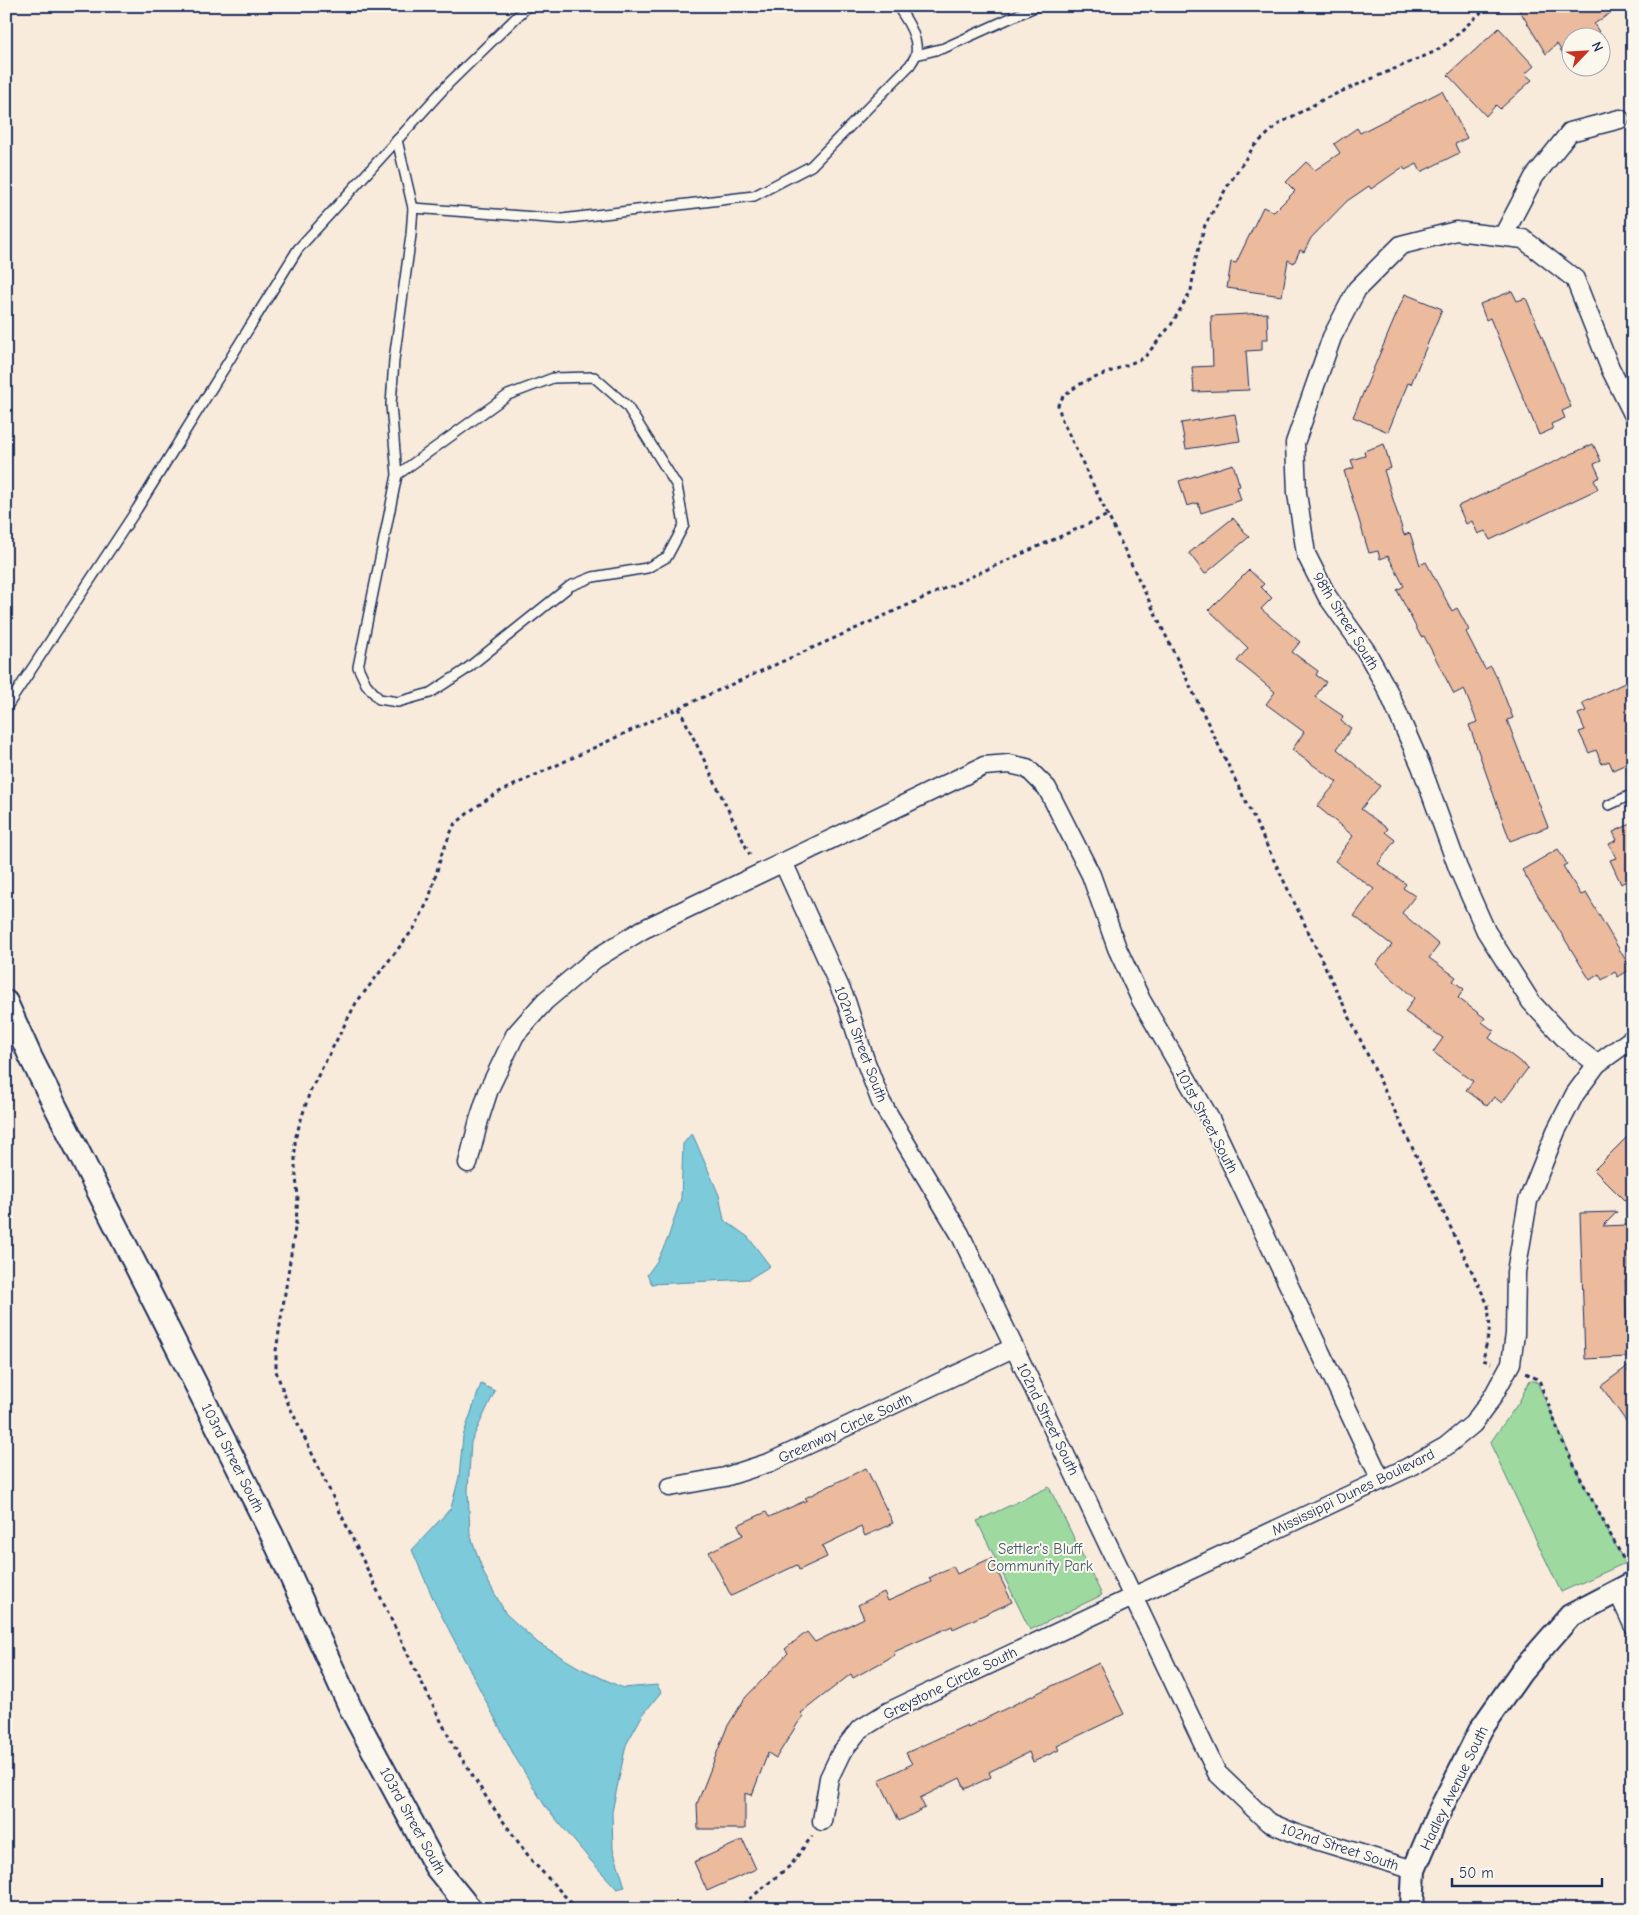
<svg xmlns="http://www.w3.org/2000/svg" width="1639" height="1915" viewBox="0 0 1639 1915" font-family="'Comic Neue',sans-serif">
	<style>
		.green { fill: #9ed9a0; stroke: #5c847f }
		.water { fill: #7ccada; stroke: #558ca8 }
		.building { fill: #ecba9d; stroke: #1b2f5e }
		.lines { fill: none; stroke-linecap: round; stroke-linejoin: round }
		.service-casing { stroke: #1b2f5e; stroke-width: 12 }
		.minor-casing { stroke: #1b2f5e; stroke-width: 21 }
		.tertiary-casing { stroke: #1b2f5e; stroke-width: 26 }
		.path { stroke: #1b2f5e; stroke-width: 3; stroke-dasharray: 4 4; stroke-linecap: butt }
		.service { stroke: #fbf7ec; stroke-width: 9 }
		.minor { stroke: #fbf7ec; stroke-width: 18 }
		.tertiary { stroke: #fbf7ec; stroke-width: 22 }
		.labels { text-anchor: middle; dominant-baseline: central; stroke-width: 4; stroke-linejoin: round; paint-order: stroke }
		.street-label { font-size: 15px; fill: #1b2f5e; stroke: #fbf7ec }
		.park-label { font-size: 15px; fill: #3c5a6e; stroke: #fbf7ec }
	</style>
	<rect width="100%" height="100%" fill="#f8ebdc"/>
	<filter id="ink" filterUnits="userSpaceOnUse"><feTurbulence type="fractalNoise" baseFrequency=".02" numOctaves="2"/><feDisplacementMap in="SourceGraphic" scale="10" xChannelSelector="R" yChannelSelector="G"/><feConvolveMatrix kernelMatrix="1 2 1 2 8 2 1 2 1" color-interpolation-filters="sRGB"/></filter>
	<g filter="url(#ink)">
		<g class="green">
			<path d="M1530 1380 1537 1382 1581 1479 1625 1563 1561 1592 1490 1443 1519 1402Z"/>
			<path d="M1049 1487 1102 1595 1030 1630 977 1521Z"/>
		</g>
		<g class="water">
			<path d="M692 1133 719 1195 724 1220 748 1237 770 1266 749 1279 652 1284 647 1275 657 1261 668 1238 681 1198 683 1144Z"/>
			<path d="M481 1384 495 1391 471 1442 468 1490 470 1534 484 1574 506 1614 538 1643 578 1667 623 1688 657 1685 661 1692 642 1716 626 1745 612 1812 613 1849 625 1887 617 1889 591 1861 545 1806 515 1757 435 1603 412 1550 451 1508 459 1477 463 1436Z"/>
		</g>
		<g class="building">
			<path d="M1517 6H1621L1594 24 1599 32 1590 38H1572V68L1557 44 1546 54Z"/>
			<path d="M1499 28 1534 66 1525 74 1532 80 1500 109 1496 105 1486 116 1448 75Z"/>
			<path d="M1442 91 1467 138 1455 144 1459 153 1421 172 1417 164 1405 170 1403 167 1371 189 1369 186 1347 201 1311 238 1304 252 1300 250 1294 263 1288 260 1282 296 1227 288 1231 262 1236 263 1263 207 1274 212 1295 191 1286 182 1306 162 1315 170 1340 153 1334 144 1357 128 1360 133Z"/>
			<path d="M1512 291 1517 301 1526 298 1571 407 1562 411 1565 418 1551 424 1553 429 1539 435 1490 318 1486 320 1480 304Z"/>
			<path d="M1405 294 1442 309 1411 384 1408 383 1388 432 1353 417Z"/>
			<path d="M1267 313 1268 339H1262V350L1246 351 1249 390 1194 392 1192 367 1213 366 1211 316Z"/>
			<path d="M1235 414 1240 441 1186 449 1181 423Z"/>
			<path d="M1384 444 1391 468 1384 470 1404 535 1410 533 1420 565 1426 562 1452 611 1457 608 1469 630 1466 632 1485 669 1491 666 1498 680 1513 718 1507 720 1548 827 1510 841 1469 725 1477 722 1464 689 1454 694 1424 636 1421 637 1397 590 1404 586 1388 556 1380 559 1378 551 1369 553 1344 471 1354 468 1351 460 1365 456 1364 451Z"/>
			<path d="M1593 444 1601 461 1594 464 1600 477 1594 480 1598 489 1490 540 1485 531 1478 534 1472 521 1466 524 1458 506Z"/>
			<path d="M1233 464 1240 486 1237 487 1241 500 1201 513 1198 503 1187 506 1179 481Z"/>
			<path d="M1233 518 1249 537 1205 574 1189 553Z"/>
			<path d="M1249 570 1264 584 1261 587 1272 598 1261 609 1300 642 1292 652 1318 671 1316 675 1326 682 1315 697 1343 716 1341 721 1351 728 1337 749 1380 786 1361 809 1388 829 1385 832 1395 840 1378 864 1406 884 1403 888 1415 896 1402 913 1439 945 1429 958 1456 977 1453 981 1464 989 1458 998 1485 1018 1482 1022 1494 1031 1489 1038 1528 1068 1502 1103 1494 1097 1487 1106 1466 1090 1473 1081 1433 1052 1443 1038 1405 1012 1414 998 1376 964 1392 945 1354 916 1374 889 1335 861 1353 836 1317 806 1337 782 1292 750 1304 732 1266 704 1275 692 1237 661 1248 648 1209 610Z"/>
			<path d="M1633 679V761L1613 770 1609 761 1602 764 1596 750 1589 753 1579 732 1585 730 1578 714 1586 711 1582 703Z"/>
			<path d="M1633 823V897L1626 881 1621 884 1610 860 1616 858 1609 844 1617 840 1613 832Z"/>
			<path d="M1558 849 1567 864 1563 866 1581 895 1586 893 1631 969 1618 977 1615 972 1602 980 1599 974 1590 980 1522 870Z"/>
			<path d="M1633 1131V1209L1594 1170Z"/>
			<path d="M1617 1212 1603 1226 1627 1225 1629 1279 1625 1280 1628 1357 1585 1359 1580 1213Z"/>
			<path d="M1628 1366V1372L1633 1369V1431L1601 1386Z"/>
			<path d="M866 1468 893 1523 865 1536 861 1527 822 1546 827 1557 799 1570 797 1565 731 1596 709 1552 743 1535 738 1525 766 1512 769 1517 807 1500 805 1498Z"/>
			<path d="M991 1558 1012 1602 953 1629 952 1626 894 1652 895 1655 853 1678 851 1674 801 1713 804 1716 798 1723 776 1758 768 1753 752 1795 745 1793V1829H698L697 1804 727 1727 745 1698 788 1653 785 1649 807 1632 815 1642 864 1618 858 1605 884 1592 888 1601 931 1582 929 1578 953 1566 957 1574Z"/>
			<path d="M1099 1663 1124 1714 1057 1746 1059 1750 1033 1762 1029 1752 989 1772 991 1777 965 1789 960 1778 920 1798 925 1808 899 1821 879 1780 912 1764 906 1753 967 1725 968 1727Z"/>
			<path d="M743 1840 756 1869 707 1891 694 1862Z"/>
		</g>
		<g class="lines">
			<g class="service-casing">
				<g id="service">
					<path d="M916 55 944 48 1037 6"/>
					<path d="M413 208 562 219 754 196 811 166 910 65C912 62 915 58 916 54 919 37 906 18 897 6"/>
					<path d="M397 475 508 395 553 378 594 377 627 406 677 486 684 525 667 557 647 568 593 577 570 586 464 671 430 693 398 702 379 699 366 684 358 667 397 475 391 405 394 360 411 235 413 208 397 140"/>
					<path d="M6 708 137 509 298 249 449 83 528 6"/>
					<path d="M1609 805 1633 794"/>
				</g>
			</g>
			<g class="minor-casing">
				<g id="minor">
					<path d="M1503 236 1534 177 1570 132 1620 119"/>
					<path d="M783 862 846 1001 865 1060 881 1102 960 1234 1217 1773 1268 1822 1299 1835 1414 1870"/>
					<path d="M1597 1064 1567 1041 1531 1002 1486 931 1458 868 1421 766 1388 691 1366 651 1327 596 1306 554 1297 493 1295 443 1332 337 1357 289 1401 245 1456 231 1523 239 1575 279 1610 368 1633 414"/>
					<path d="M468 1163 479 1120 489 1089 515 1035 545 1001 595 959 642 930 984 766 1009 764 1027 768 1047 788 1091 875 1117 948 1141 1000 1210 1119 1381 1480"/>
					<path d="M670 1487 725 1477 771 1462 1013 1348"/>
					<path d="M1617 1590 1633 1625"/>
					<path d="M822 1821 829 1778 841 1753 859 1730 888 1712 1407 1468 1445 1447 1473 1424 1492 1398 1511 1363 1515 1334 1516 1272 1528 1201 1556 1131 1575 1094 1597 1064 1633 1038"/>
				</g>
			</g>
			<g class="tertiary-casing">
				<g id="tertiary">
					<path d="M6 1002 31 1058 272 1535 351 1709 436 1867 470 1909"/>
					<path d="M1412 1909 1414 1870 1437 1816 1481 1729 1521 1672 1570 1616 1633 1583"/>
				</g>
			</g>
			<g class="path">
				<path d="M1488 6 1450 41 1434 52 1324 99 1279 124 1254 146 1227 187 1205 225 1195 262 1191 291 1171 325 1144 358 1082 383 1064 395 1058 405 1062 420 1488 1305 1490 1327 1483 1360 1491 1363"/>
				<path d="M679 708 750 855"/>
				<path d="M1526 1373 1539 1380 1561 1438 1581 1479 1626 1564"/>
				<path d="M577 1909 532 1861 490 1803 453 1745 412 1663 286 1399 276 1371V1351L296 1222 298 1197 295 1166V1139L310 1091 356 1003 415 927 429 899 442 853 454 825 473 809 495 794 679 708 1108 515"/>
				<path d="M737 1909 791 1865 812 1836"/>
			</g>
			<use href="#service" class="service"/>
			<use href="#minor" class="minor"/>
			<use href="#tertiary" class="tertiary"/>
		</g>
	</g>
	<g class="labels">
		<g class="street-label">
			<text transform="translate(1346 621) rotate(58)">98th Street South</text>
			<text transform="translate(861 1044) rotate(69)">102nd Street South</text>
			<text transform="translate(1207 1121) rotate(62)">101st Street South</text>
			<text transform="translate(1048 1419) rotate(64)">102nd Street South</text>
			<text transform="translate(845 1428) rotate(-25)">Greenway Circle South</text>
			<text transform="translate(233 1458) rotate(63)">103rd Street South</text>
			<text transform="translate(1353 1492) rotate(-26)">Mississippi Dunes Boulevard</text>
			<text transform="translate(950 1683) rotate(-26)">Greystone Circle South</text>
			<text transform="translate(1454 1788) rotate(-64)">Hadley Avenue South</text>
			<text transform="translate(413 1821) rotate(61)">103rd Street South</text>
			<text transform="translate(1340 1847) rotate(18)">102nd Street South</text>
		</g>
		<g class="park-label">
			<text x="1040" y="1549">Settler's Bluff<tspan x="1040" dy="17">Community Park</tspan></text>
		</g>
	</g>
	<rect width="1639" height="1915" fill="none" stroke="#fbf7ec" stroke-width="25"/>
	<rect x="12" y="12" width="1614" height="1890" fill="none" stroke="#1b2f5e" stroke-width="2" filter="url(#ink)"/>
	<g transform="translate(1586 52) rotate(65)"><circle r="24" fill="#fbf7ec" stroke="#a1a7b3"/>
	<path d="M0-4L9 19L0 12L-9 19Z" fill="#c8321e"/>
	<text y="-8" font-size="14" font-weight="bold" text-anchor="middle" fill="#1b2f5e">N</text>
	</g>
	<path d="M1452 1878v8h150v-8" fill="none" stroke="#1b2f5e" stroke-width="2.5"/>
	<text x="1459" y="1878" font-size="15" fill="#1b2f5e" stroke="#fbf7ec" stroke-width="4" paint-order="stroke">50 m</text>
</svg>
